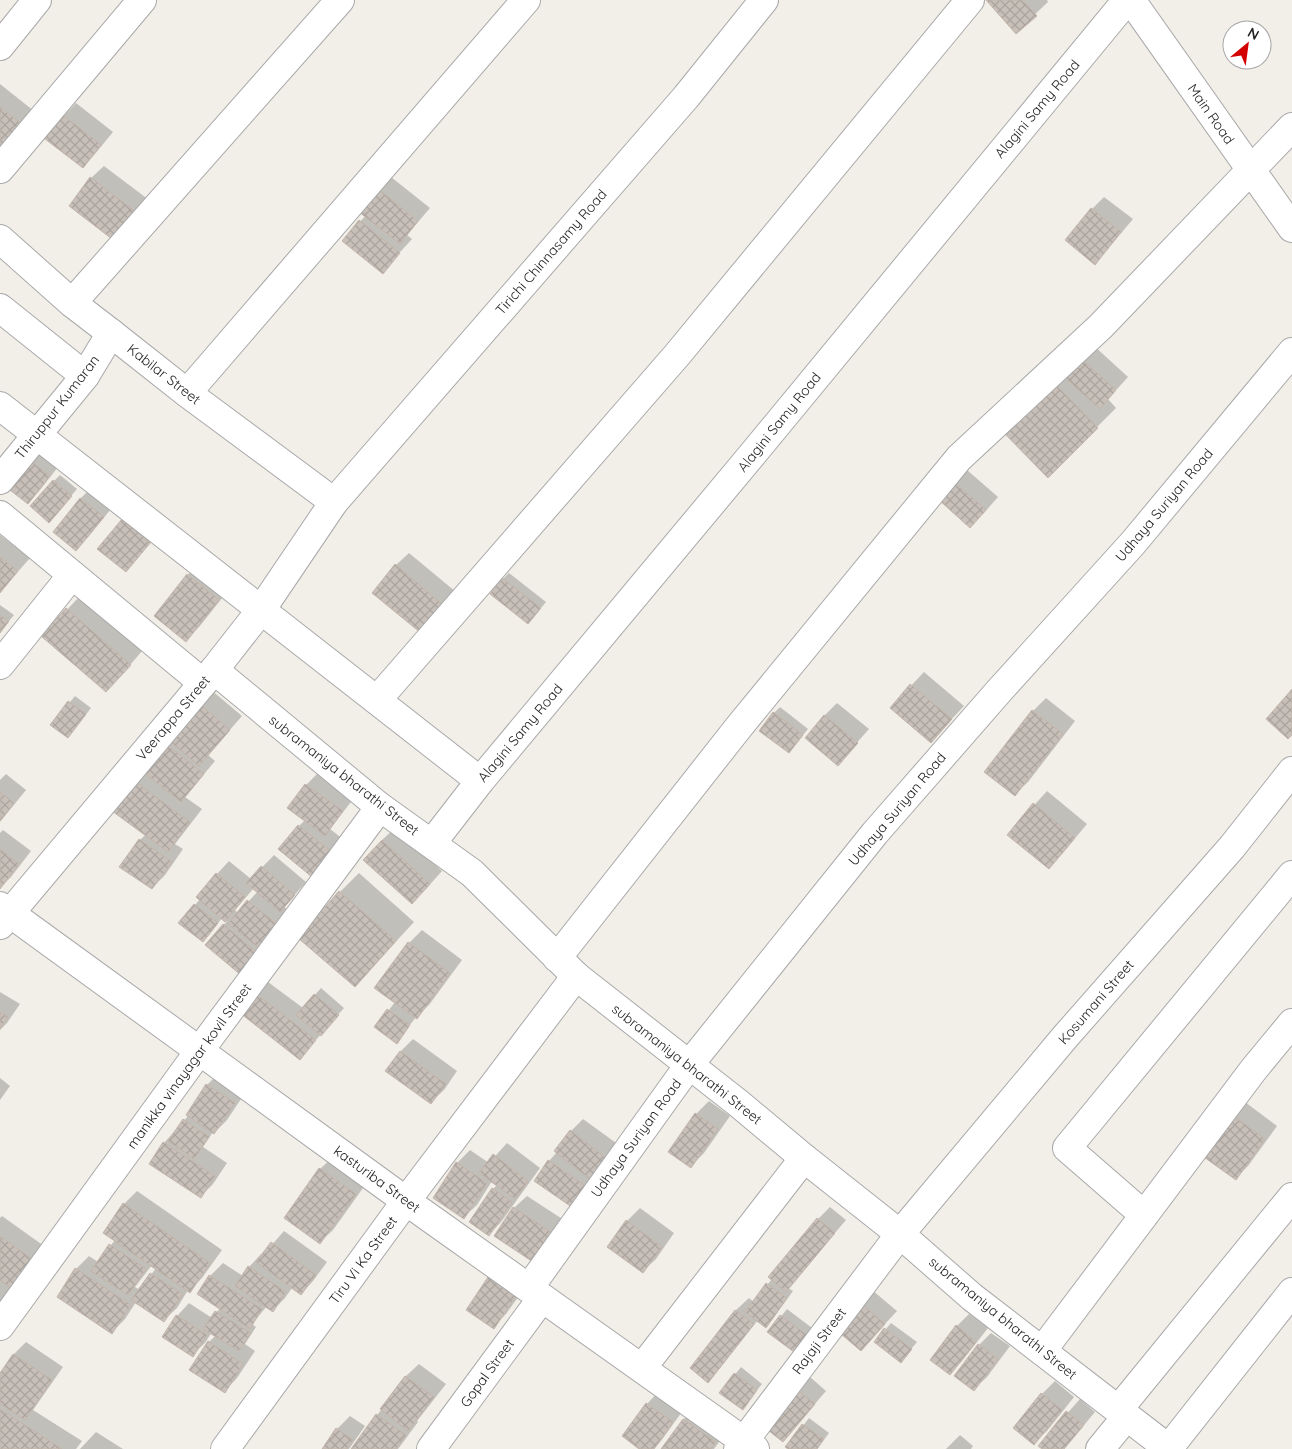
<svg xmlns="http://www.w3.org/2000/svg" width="1292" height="1449" viewBox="0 0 1292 1449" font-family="Quicksand,sans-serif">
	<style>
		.shadow { fill: #0003; fill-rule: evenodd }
		.building { fill: url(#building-cross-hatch); stroke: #c4b6ab }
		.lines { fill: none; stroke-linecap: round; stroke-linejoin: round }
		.minor-casing { stroke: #a9a9a9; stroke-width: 30 }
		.minor { stroke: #fff; stroke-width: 28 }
		.labels { text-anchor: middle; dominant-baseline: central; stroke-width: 4; stroke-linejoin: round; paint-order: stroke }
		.street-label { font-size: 14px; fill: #222; stroke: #fff }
	</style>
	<defs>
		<pattern id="building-cross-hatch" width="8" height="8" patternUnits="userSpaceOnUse" patternTransform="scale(1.25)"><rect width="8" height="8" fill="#c7bfb8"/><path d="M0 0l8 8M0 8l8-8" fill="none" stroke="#aba49e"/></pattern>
	</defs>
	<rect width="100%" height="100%" fill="#f2efe9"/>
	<g class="shadow">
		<path d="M987 0H1047L1048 2 1016 32Z"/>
		<path d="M0 84 39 115 0 156Z"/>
		<path d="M76 103 113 132 95 154 83 167 64 116Z"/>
		<path d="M104 166 149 200 128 228 91 178Z"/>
		<path d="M391 177 430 208 407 235 412 239 382 272 344 241 366 215 361 211Z"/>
		<path d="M1104 197 1133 219 1107 250 1095 263 1092 209Z"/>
		<path d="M1093 345 1128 377 1108 399 1116 408 1048 476 1004 432Z"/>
		<path d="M41 448 61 463 40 490 28 503 29 460Z"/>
		<path d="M967 470 998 497 983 514 955 483Z"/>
		<path d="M60 475 77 489 55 515 54 481Z"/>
		<path d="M93 486 115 504 89 536 76 549 54 532 81 498Z"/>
		<path d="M135 507 162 530 126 571 123 520Z"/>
		<path d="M0 535 30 558 0 592Z"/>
		<path d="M409 553 456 592 434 619 396 565Z"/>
		<path d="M200 562 231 587 199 627 186 640 188 575Z"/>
		<path d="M509 573 546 602 534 616 503 579Z"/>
		<path d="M80 596 142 651 119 678 43 635Z"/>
		<path d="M0 605 14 615 0 632Z"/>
		<path d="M924 672 964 706 931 741 891 707Z"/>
		<path d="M210 689 242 716 208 755 215 761 185 797 202 809 175 844 183 849 165 875 152 888 140 840 146 834 114 811Z"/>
		<path d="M75 696 91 708 74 730 52 724Z"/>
		<path d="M1046 698 1075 721 1028 782 1015 794 1033 711Z"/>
		<path d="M837 703 869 729 838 764 824 716Z"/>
		<path d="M780 707 808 729 789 752 774 713Z"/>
		<path d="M319 772 354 798 330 829 343 839 325 862 299 826 305 820 289 808 306 785Z"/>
		<path d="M6 774 26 790 0 822V780Z"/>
		<path d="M1047 791 1087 824 1061 855 1008 834Z"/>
		<path d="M395 828 442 871 425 890 382 840Z"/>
		<path d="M3 830 31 851 11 877 0 888V833Z"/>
		<path d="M274 855 306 882 284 907 290 911 255 962 207 945 227 921 222 918 209 935 180 923 200 899 217 874 229 861 251 879ZM254 888 258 891 238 913 235 910Z"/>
		<path d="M359 873 414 922 355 986 340 892Z"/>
		<path d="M422 930 462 960 429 1005 416 1017 397 1042 376 1027 395 1002 409 943Z"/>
		<path d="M268 982 303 1008 321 988 344 1008 300 1058 256 994Z"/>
		<path d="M0 992 20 1004 7 1023 0 1030Z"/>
		<path d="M413 1039 457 1071 444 1090 431 1102 387 1070 401 1051Z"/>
		<path d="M220 1072 247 1090 227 1120 214 1133 213 1132 203 1147 227 1163 213 1184 201 1196 151 1164 164 1143 188 1116 207 1085Z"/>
		<path d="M0 1078 10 1086 0 1100Z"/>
		<path d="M709 1101 730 1116 704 1153 691 1166 696 1114Z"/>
		<path d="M1245 1102 1277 1126 1248 1166 1235 1179 1202 1155Z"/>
		<path d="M583 1119 623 1148 589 1196 549 1161 557 1152 571 1131Z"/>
		<path d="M507 1143 540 1168 501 1222 489 1235 493 1189 497 1185 492 1181 477 1205 464 1217 457 1163 470 1150 489 1163Z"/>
		<path d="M333 1157 368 1181 333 1230 320 1242V1169Z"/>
		<path d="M137 1191 222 1250 202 1278 189 1291 188 1290 177 1308 164 1320 136 1302 125 1319 112 1332 76 1269 89 1256 98 1262 115 1240 124 1204ZM152 1265 156 1268 140 1290 135 1287Z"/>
		<path d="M527 1196 570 1224 551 1251 514 1208Z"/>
		<path d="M830 1207 846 1220 788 1288 793 1291 772 1320 766 1326 758 1320 720 1368 708 1381 691 1368 736 1310 749 1298 754 1302 818 1219Z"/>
		<path d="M640 1208 674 1233 656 1259 643 1271 627 1221Z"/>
		<path d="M2 1216 44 1246 0 1306V1218Z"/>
		<path d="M284 1231 327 1262 313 1281 300 1294 292 1288 285 1298 273 1310 267 1306 252 1324 256 1327 245 1344 255 1351 237 1378 225 1391 209 1342 216 1335 212 1332 205 1343 192 1355 177 1316 189 1303 212 1318 220 1308 210 1276 223 1263 243 1276 249 1267 261 1254 263 1255Z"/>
		<path d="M502 1265 528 1283 506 1314 493 1327 468 1309 489 1278Z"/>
		<path d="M872 1290 897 1311 861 1350 837 1329Z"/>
		<path d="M787 1309 816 1331 804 1348 769 1331Z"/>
		<path d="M969 1314 988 1328 962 1361 950 1374 957 1326Z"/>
		<path d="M891 1323 917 1342 901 1361 875 1342Z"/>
		<path d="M991 1333 1010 1346 987 1377 974 1389 979 1345Z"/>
		<path d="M26 1342 63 1367 33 1410 82 1441 76 1449H0V1375L13 1355Z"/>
		<path d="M419 1364 446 1384 417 1421 418 1422 398 1449 353 1448 406 1376Z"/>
		<path d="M741 1367 762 1384 743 1408 721 1392Z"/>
		<path d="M810 1377 826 1391 783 1441 797 1390Z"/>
		<path d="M1055 1381 1074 1397 1047 1431 1034 1443 1042 1394Z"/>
		<path d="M659 1391 684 1409 661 1441 654 1449H641L647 1404Z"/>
		<path d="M1080 1399 1095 1412 1064 1449H1044L1039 1445Z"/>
		<path d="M696 1407 728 1429 714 1449H663L684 1419Z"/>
		<path d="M350 1416 365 1426 349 1449H323L337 1429Z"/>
		<path d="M809 1418 829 1433 817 1449H790L787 1447Z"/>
		<path d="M96 1432 123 1449H80Z"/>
		<path d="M960 1435 973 1446 971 1449H946Z"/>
	</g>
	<g class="building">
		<path d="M986 0H1023L1037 16 1016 34Z"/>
		<path d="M0 107 27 128 0 158Z"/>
		<path d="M63 115 101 145 83 168 45 139Z"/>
		<path d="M90 177 137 213 116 242 69 206Z"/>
		<path d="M378 189 418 221 400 244 359 212Z"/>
		<path d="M1091 208 1121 232 1095 265 1065 240Z"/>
		<path d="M359 220 400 253 383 274 342 241Z"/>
		<path d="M1079 357 1116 390 1100 409 1062 375Z"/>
		<path d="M1053 382 1098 428 1048 478 1003 432Z"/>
		<path d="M28 459 50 476 28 504 6 487Z"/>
		<path d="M53 480 72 496 49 523 30 506Z"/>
		<path d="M954 482 986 510 970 528 938 499Z"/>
		<path d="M80 498 104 517 76 551 53 532Z"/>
		<path d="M122 519 150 543 126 572 97 549Z"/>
		<path d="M0 557 18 571 0 593Z"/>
		<path d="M395 564 444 606 421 633 372 593Z"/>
		<path d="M187 574 219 600 186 642 154 616Z"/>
		<path d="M502 578 541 608 528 624 490 594Z"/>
		<path d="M66 608 131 665 106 692 41 636Z"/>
		<path d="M0 615 9 621 0 633Z"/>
		<path d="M910 684 952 719 931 743 890 708Z"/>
		<path d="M1292 689V735L1288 739 1266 719Z"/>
		<path d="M68 701 86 714 68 738 50 725Z"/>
		<path d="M196 701 230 730 199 766 165 737Z"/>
		<path d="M1032 710 1063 734 1015 796 984 772Z"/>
		<path d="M773 712 803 735 789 753 759 731Z"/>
		<path d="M824 715 858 743 838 766 805 738Z"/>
		<path d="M166 744 204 774 181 802 143 772Z"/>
		<path d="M134 781 190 822 168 852 112 811Z"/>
		<path d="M305 784 343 811 325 836 287 808Z"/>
		<path d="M0 792 14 803 0 821Z"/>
		<path d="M1033 803 1075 838 1049 869 1007 835Z"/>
		<path d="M298 825 332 852 312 877 278 849Z"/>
		<path d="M139 839 172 862 152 889 119 867Z"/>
		<path d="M382 840 430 884 412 904 363 860Z"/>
		<path d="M0 849 19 864 0 889Z"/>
		<path d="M261 866 295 895 280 912 246 883Z"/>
		<path d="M216 873 245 897 225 922 196 897Z"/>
		<path d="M339 891 396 941 355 987 298 938Z"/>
		<path d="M247 900 278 925 259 948 228 924Z"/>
		<path d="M194 904 218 923 203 942 178 923Z"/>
		<path d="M223 924 260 955 242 976 205 945Z"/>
		<path d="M408 942 450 973 417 1019 374 988Z"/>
		<path d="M255 993 316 1040 300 1060 240 1013Z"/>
		<path d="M314 994 339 1015 321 1036 296 1015Z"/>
		<path d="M387 1009 410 1025 397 1044 374 1027Z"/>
		<path d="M0 1012 8 1017 0 1029Z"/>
		<path d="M400 1051 446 1084 431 1104 385 1071Z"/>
		<path d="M206 1084 235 1103 214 1134 186 1115Z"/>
		<path d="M695 1113 718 1129 691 1168 668 1152Z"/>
		<path d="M1231 1114 1265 1139 1236 1180 1201 1155Z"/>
		<path d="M183 1119 209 1137 194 1159 168 1141Z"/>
		<path d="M570 1130 611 1162 595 1183 554 1151Z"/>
		<path d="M163 1142 215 1176 201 1198 149 1164Z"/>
		<path d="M493 1154 528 1181 515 1199 479 1173Z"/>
		<path d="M548 1160 590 1189 576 1210 534 1181Z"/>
		<path d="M456 1162 487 1183 464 1219 433 1198Z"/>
		<path d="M319 1168 356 1194 320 1244 284 1218Z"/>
		<path d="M492 1188 512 1202 489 1236 469 1222Z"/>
		<path d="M123 1203 210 1263 190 1293 103 1233Z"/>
		<path d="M513 1207 558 1237 539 1266 494 1236Z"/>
		<path d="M817 1218 835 1233 786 1292 768 1277Z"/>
		<path d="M626 1220 662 1247 643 1273 607 1247Z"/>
		<path d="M0 1236 32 1259 11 1288 0 1280Z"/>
		<path d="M271 1242 316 1275 301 1295 256 1262Z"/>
		<path d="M109 1244 146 1269 128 1295 91 1271Z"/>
		<path d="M248 1266 286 1292 273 1312 235 1286Z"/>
		<path d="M75 1268 131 1305 112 1334 57 1297Z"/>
		<path d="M150 1273 183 1294 164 1322 131 1300Z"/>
		<path d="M209 1275 262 1309 250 1329 197 1294Z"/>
		<path d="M488 1277 516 1296 494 1329 466 1310Z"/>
		<path d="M766 1283 787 1298 766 1328 745 1312Z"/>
		<path d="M858 1301 885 1324 861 1351 835 1329Z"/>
		<path d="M735 1310 754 1324 708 1383 690 1368Z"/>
		<path d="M215 1311 251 1333 239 1351 203 1329Z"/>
		<path d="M176 1315 207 1335 193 1357 162 1337Z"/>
		<path d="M780 1315 811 1338 798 1355 767 1332Z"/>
		<path d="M956 1325 976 1342 950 1375 930 1360Z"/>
		<path d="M884 1328 912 1349 901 1363 874 1342Z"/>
		<path d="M208 1341 243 1364 225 1393 189 1370Z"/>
		<path d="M978 1344 998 1359 974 1391 954 1376Z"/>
		<path d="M13 1354 52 1380 25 1420 0 1404V1373Z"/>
		<path d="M734 1373 757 1390 743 1410 719 1393Z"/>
		<path d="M405 1376 434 1397 408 1431 380 1409Z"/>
		<path d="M796 1389 815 1404 783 1442 764 1427Z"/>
		<path d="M1041 1393 1062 1410 1034 1445 1013 1428Z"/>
		<path d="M646 1403 673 1422 654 1449H639L622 1436Z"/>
		<path d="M0 1409 62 1449H0Z"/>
		<path d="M1066 1411 1084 1425 1064 1449H1042L1038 1446Z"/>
		<path d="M376 1414 406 1435 396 1449H351Z"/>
		<path d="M683 1419 716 1442 711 1449H661Z"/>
		<path d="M802 1424 824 1439 817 1449H788L785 1447Z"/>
		<path d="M336 1428 353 1440 347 1449H322Z"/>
	</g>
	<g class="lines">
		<g class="minor-casing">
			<g id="minor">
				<path d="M1131 0 1292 228"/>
				<path d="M0 46 37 0"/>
				<path d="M0 169 142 0"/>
				<path d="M0 239 72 303 111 333 187 393 334 502"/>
				<path d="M72 303 340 0"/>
				<path d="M0 308 85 376"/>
				<path d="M187 393 526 0"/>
				<path d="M0 406 480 781"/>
				<path d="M0 480 85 376 111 333"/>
				<path d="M0 515 203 683"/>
				<path d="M0 665 72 575"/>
				<path d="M214 670 380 807 472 873 576 976 738 1103 804 1158 900 1234 972 1297 1169 1449"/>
				<path d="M377 700 677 355 970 0"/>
				<path d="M432 843 480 781 756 450 1127 0"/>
				<path d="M0 906 406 1201 755 1449"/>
				<path d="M0 925 214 670 261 610 334 502 686 97 764 0"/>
				<path d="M557 958 738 728 959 458 1101 326 1292 127"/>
				<path d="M1144 1215 1067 1148 1292 875"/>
				<path d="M529 1288 689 1065 875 833 999 691 1133 543 1292 352"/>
				<path d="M0 1326 200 1050 380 807"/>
				<path d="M1042 1351 1254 1069 1292 1023"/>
				<path d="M642 1368 804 1158"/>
				<path d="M1118 1410 1292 1197"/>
				<path d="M225 1449 406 1201 576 976"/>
				<path d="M431 1449 542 1298"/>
				<path d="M738 1449 900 1234 1065 1037 1232 847 1292 771"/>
				<path d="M1100 1449 1127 1416"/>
				<path d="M1168 1449 1292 1292"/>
			</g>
		</g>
		<use href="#minor" class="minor"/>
	</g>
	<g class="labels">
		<g class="street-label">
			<text transform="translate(1037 109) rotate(-50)">Alagini Samy Road</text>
			<text transform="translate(1211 114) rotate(55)">Main Road</text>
			<text transform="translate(551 252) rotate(-49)">Tirichi Chinnasamy Road</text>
			<text transform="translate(164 374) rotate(38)">Kabilar Street</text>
			<text transform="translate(57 407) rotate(-52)">Thiruppur Kumaran</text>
			<text transform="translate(779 422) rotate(-51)">Alagini Samy Road</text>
			<text transform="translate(1164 505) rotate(-50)">Udhaya Suriyan Road</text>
			<text transform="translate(173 718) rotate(-50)">Veerappa Street</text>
			<text transform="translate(520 733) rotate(-50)">Alagini Samy Road</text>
			<text transform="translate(344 775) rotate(38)">subramaniya bharathi Street</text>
			<text transform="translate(897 809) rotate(-50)">Udhaya Suriyan Road</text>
			<text transform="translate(1096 1002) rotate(-49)">Kosumani Street</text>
			<text transform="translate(687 1064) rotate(38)">subramaniya bharathi Street</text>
			<text transform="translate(189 1066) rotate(-54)">manikka vinayagar kovil Street</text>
			<text transform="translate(636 1138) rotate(-54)">Udhaya Suriyan Road</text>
			<text transform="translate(377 1179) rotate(36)">kasturiba Street</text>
			<text transform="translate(363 1260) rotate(-54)">Tiru Vi Ka Street</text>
			<text transform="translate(1003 1318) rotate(39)">subramaniya bharathi Street</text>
			<text transform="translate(819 1341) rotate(-53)">Rajaji Street</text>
			<text transform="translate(487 1373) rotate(-54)">Gopal Street</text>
		</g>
	</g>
	<g transform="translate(1247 45) rotate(29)"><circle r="24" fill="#ffffff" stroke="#a7a7a7"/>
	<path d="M0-4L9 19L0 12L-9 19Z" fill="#d40000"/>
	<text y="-8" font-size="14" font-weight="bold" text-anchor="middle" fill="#222222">N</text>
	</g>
</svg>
